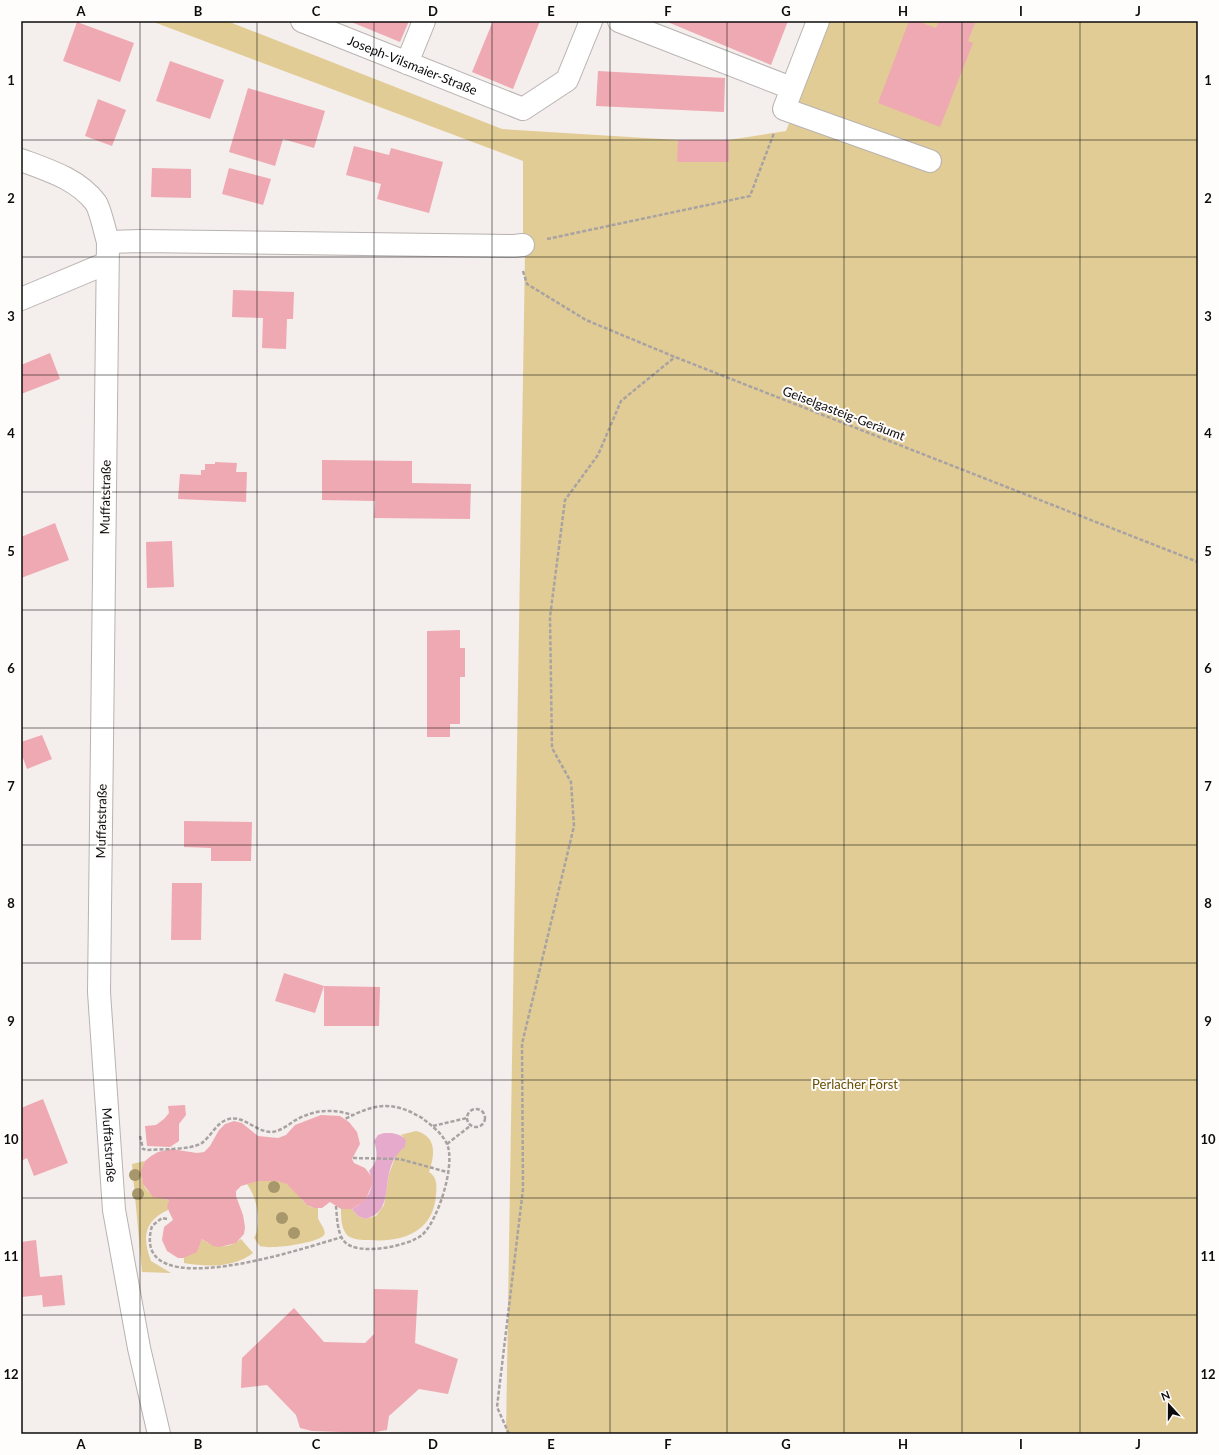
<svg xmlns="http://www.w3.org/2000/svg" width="1219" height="1455" viewBox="0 0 1219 1455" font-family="Lato,sans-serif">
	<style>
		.green { fill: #e2cc95 }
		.water { fill: #e6aacc }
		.building { fill: #efa9b2 }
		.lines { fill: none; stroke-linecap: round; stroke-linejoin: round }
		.minor-casing { stroke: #b8b3b1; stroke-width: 24 }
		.path { stroke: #a8a3a2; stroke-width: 2.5; stroke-dasharray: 4 2; stroke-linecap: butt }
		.minor { stroke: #fff; stroke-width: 22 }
		.tree { fill: #a7976a }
		.grid { fill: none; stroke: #0d0b0b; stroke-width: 1; stroke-opacity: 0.55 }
		.labels { text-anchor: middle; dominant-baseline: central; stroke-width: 4; stroke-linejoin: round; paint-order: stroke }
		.street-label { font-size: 13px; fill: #0d0b0b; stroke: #fffcfc }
		.park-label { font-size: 13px; fill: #684f00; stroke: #fffcfc }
		.neatline { fill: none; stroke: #0d0b0b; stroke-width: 1.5 }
		.grid-label { font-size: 13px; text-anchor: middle; font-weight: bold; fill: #0d0b0b }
	</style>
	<rect width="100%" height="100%" fill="#f4eeec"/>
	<g class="green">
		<path d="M151 21H227L502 129 678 140H729L786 131 830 21H1198V1434H506L525 253 523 245V161Z"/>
		<path d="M416 1131C437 1136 435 1155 429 1172 437 1177 437 1185 436 1194 434 1232 402 1243 369 1240 362 1240 354 1240 348 1236 341 1229 341 1218 341 1209H352L358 1216 365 1219 376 1216 384 1205 389 1174 403 1136 400 1135Z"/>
		<path d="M145 1161C137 1184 146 1197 169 1200L168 1210C144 1221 142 1237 151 1261L171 1273 142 1272 132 1164Z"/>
		<path d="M259 1181C268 1181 278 1179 287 1184 299 1191 303 1209 318 1208 318 1211 318 1215 318 1218 319 1222 327 1231 324 1235 319 1243 268 1250 260 1246 258 1244 256 1240 254 1238 255 1235 257 1234 257 1230 260 1214 256 1197 247 1184Z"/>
		<path d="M202 1239C215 1249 228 1249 241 1239L253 1253C234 1268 206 1267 184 1263V1258L197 1251Z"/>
	</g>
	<path class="water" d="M384 1133C392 1133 400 1133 406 1140L405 1147C375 1169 400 1211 365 1219L358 1216 352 1209C367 1202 377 1187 369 1171 378 1162 378 1153 374 1141L378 1135Z"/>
	<g class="building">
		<path d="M349 21H409L400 42Z"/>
		<path d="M493 21H540L513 89 472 72Z"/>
		<path d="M665 21H788L771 65Z"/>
		<path d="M909 21H917L936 28 939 21H970L975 23 968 41 973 43 940 127 878 103Z"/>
		<path d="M77 22 134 43 120 82 63 61Z"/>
		<path d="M170 61 224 80 210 119 156 101Z"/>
		<path d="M598 71 725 78 724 112 596 106Z"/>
		<path d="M248 88 325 111 314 148 283 139 275 166 229 152Z"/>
		<path d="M98 99 126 110 112 146 85 136Z"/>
		<path d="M678 140H729V162H677Z"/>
		<path d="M354 146 389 155 391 148 443 162 429 213 377 199 381 184 346 175Z"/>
		<path d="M152 168 191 169V198L151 197Z"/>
		<path d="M229 168 271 179 263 205 222 194Z"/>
		<path d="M233 290 294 292 293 319H287L286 349 262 348 263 318 232 317Z"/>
		<path d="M50 353 60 379 21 394V365Z"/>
		<path d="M322 460 412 461V483L471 484 470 519 374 518 375 501 322 500Z"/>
		<path d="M215 462 237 463 236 472H247L246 502 178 499 180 474 201 475V470H205V464H215Z"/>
		<path d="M55 523 69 560 21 578V537Z"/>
		<path d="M172 541 174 587 147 588 146 542Z"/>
		<path d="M460 630V648H465V677H460V724H450V737H427V631Z"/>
		<path d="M42 735 52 759 27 769 23 758 21 759V742Z"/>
		<path d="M184 821 252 822 251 861H211V848L184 847Z"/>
		<path d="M172 883H202L201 940H171Z"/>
		<path d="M284 973 324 986 315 1013 275 1001Z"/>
		<path d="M324 986 380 987 379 1026H324Z"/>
		<path d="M43 1099 68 1163 34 1176 27 1158 21 1161V1108Z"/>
		<path d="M185 1105 186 1115 179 1124V1141L170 1147 147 1146 145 1126 156 1125 164 1119 169 1113 168 1106Z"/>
		<path d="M321 1115 340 1116 349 1122 357 1132 360 1144 352 1159 354 1163 365 1168 372 1177V1185L365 1201 352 1209H341L330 1202 322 1208H314L307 1205 287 1184 277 1181H259L241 1186 236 1191V1196L243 1215 245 1227 244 1234 236 1243 220 1247 213 1246 202 1239 197 1252 184 1258H178L167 1251 162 1240 164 1227 173 1220 167 1207 169 1200 153 1197 143 1184 141 1171 145 1161 151 1156 158 1152 171 1149 197 1153 204 1152 210 1146 219 1130 225 1124 234 1121 242 1123 258 1136 278 1138 286 1135 295 1125Z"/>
		<path d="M36 1240 40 1277 62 1275 65 1305 43 1307 42 1295 21 1297V1242Z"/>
		<path d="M374 1289 418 1290 415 1343 458 1359 448 1394 419 1389 389 1416 387 1430 370 1433 312 1431 300 1428 296 1415 267 1385 241 1388 242 1358 294 1308 324 1342 365 1343 374 1334Z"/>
	</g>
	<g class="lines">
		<g class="minor-casing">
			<g id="minor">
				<path id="s1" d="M302 21 523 109 567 80 591 21"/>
				<path d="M619 21 791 88"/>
				<path d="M818 21 784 109 930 161"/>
				<path d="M407 63 424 21"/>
				<path id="s2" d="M21 160C48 170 78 179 96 203 101 212 105 232 108 242L99 992 114 1210 139 1348 159 1434"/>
				<path d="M108 242 141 241 514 246 523 245"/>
				<path d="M21 299 107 263"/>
			</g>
		</g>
		<g class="path">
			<path d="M547 239 750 196 774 133"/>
			<path d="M523 271 527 284 586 320 675 357 1198 562"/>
			<circle cx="476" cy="1118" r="9"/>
			<path d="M433 1126 467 1118"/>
			<path d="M140 1136 143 1149 147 1150C162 1149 191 1150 202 1143 211 1136 216 1124 226 1120 243 1113 254 1132 272 1132 280 1131 287 1126 294 1121 313 1110 331 1108 352 1115"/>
			<path d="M447 1144 470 1126"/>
			<path d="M353 1158 400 1159 447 1172"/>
			<path d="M336 1206C337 1216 337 1233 344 1241 356 1257 409 1246 422 1235 438 1221 456 1164 447 1144 442 1133 431 1125 422 1118 392 1100 374 1104 345 1119"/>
			<path d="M167 1219 162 1218 152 1226C128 1309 310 1246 342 1237"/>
			<path d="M509 1434 497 1407 523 1189 522 1044 574 826 571 782 552 748 550 617 565 500 598 455 621 401 675 357"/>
		</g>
		<use href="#minor" class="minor"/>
	</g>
	<g class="tree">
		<circle cx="135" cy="1175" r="6"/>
		<circle cx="274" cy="1187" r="6"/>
		<circle cx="138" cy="1194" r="6"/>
		<circle cx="282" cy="1218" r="6"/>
		<circle cx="294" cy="1233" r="6"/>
	</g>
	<path class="grid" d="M140 21V1434M257 21V1434M374 21V1434M492 21V1434M610 21V1434M727 21V1434M844 21V1434M962 21V1434M1080 21V1434M21 140H1198M21 257H1198M21 375H1198M21 492H1198M21 610H1198M21 728H1198M21 845H1198M21 963H1198M21 1080H1198M21 1198H1198M21 1315H1198"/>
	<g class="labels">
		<g class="street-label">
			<text stroke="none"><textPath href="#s1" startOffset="119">Joseph-Vilsmaier-Straße</textPath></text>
			<text transform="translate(844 413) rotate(21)">Geiselgasteig-Geräumt</text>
			<text transform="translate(105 497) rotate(-89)">Muffatstraße</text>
			<text transform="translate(101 821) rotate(-89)">Muffatstraße</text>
			<text stroke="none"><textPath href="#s2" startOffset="1032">Muffatstraße</textPath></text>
		</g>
		<g class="park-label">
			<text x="855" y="1084">Perlacher Forst</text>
		</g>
	</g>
	<rect width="1219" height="1455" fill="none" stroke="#fffcfc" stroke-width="44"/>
	<g transform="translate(1169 1405) rotate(339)" stroke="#fffcfc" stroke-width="3" paint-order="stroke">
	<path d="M0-3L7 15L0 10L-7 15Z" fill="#0d0b0b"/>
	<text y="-6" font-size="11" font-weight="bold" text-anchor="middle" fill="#0d0b0b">N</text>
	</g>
	<rect x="22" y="22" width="1175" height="1411" class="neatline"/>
	<g class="grid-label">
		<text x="81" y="16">A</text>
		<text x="198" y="16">B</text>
		<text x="316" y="16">C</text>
		<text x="433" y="16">D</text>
		<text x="551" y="16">E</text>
		<text x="668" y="16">F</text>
		<text x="786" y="16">G</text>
		<text x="903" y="16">H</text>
		<text x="1021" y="16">I</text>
		<text x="1138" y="16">J</text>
		<text x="11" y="85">1</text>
		<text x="1208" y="85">1</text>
		<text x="11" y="203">2</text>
		<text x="1208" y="203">2</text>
		<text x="11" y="321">3</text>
		<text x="1208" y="321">3</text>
		<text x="11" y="438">4</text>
		<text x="1208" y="438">4</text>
		<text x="11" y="556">5</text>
		<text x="1208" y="556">5</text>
		<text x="11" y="673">6</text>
		<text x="1208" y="673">6</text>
		<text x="11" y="791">7</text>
		<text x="1208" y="791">7</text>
		<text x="11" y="908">8</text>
		<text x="1208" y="908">8</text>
		<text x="11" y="1026">9</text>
		<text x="1208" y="1026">9</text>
		<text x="11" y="1144">10</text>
		<text x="1208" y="1144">10</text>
		<text x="11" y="1261">11</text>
		<text x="1208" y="1261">11</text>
		<text x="11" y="1379">12</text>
		<text x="1208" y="1379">12</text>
		<text x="81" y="1449">A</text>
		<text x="198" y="1449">B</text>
		<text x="316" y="1449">C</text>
		<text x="433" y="1449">D</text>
		<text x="551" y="1449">E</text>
		<text x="668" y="1449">F</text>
		<text x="786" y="1449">G</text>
		<text x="903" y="1449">H</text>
		<text x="1021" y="1449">I</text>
		<text x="1138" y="1449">J</text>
	</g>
</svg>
